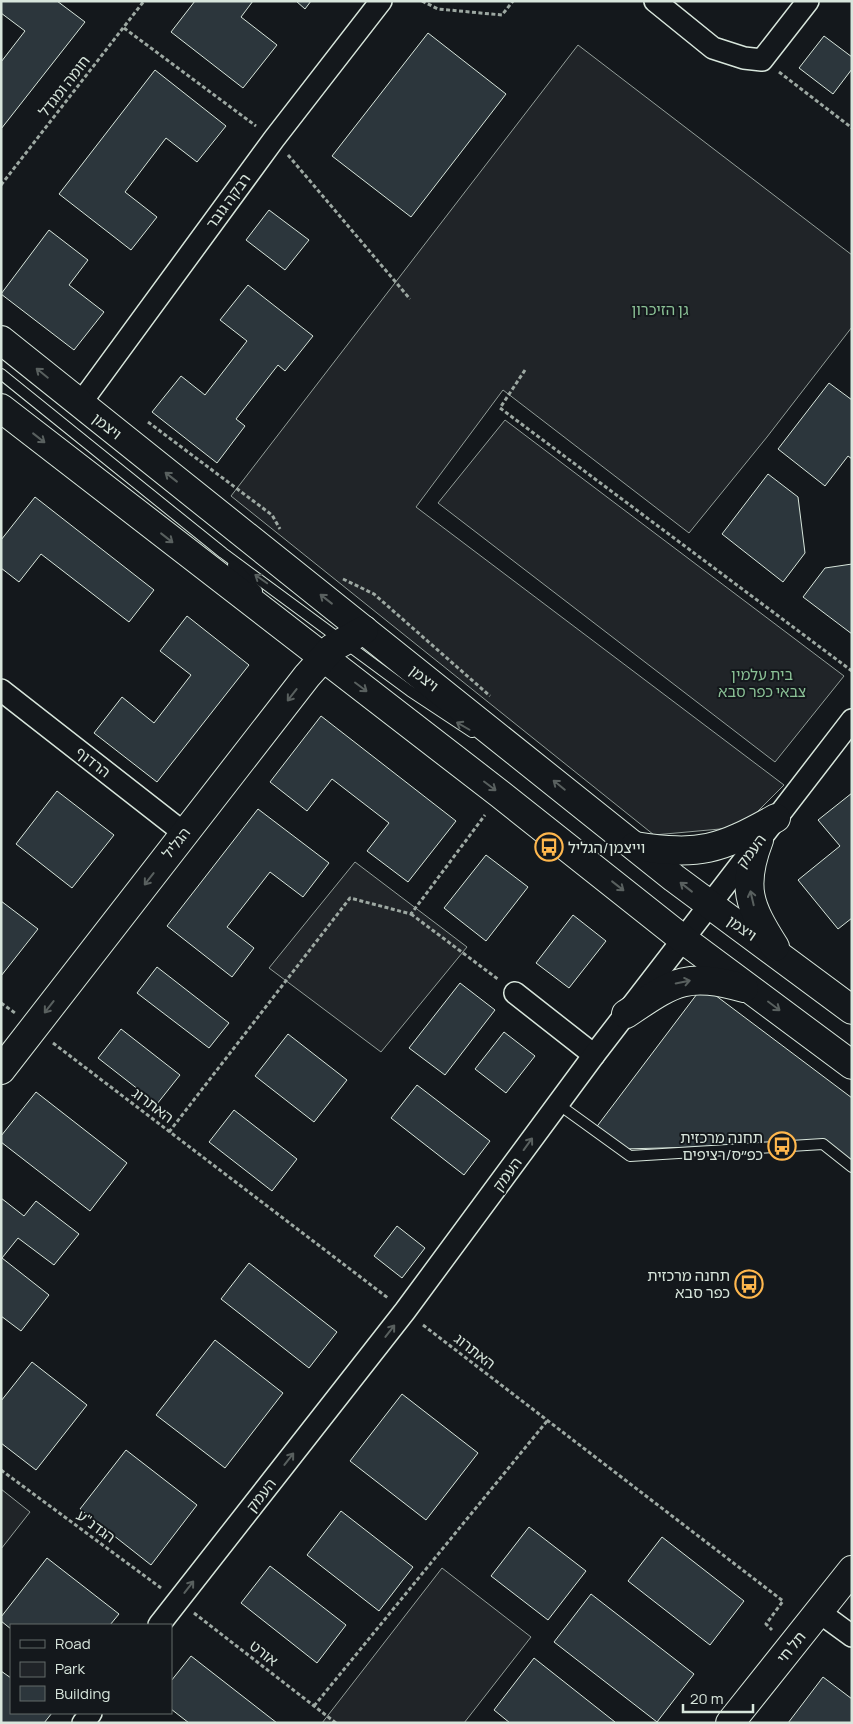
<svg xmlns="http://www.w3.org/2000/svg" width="853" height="1724" viewBox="0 0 853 1724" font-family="Manrope,'Noto Sans Hebrew',sans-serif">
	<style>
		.green { fill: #202428; stroke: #939e99 }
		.building { fill: #2c363c; stroke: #d8e6dc }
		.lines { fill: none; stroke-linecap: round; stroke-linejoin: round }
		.lane-casing { stroke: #d8e6dc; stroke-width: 12 }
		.street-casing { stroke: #d8e6dc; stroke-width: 24 }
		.secondary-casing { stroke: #d8e6dc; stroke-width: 30 }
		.path { stroke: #9da8a2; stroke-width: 3; stroke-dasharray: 4 2.5; stroke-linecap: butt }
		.lane { stroke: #14181c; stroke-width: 10 }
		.street { stroke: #14181c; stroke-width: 21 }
		.secondary { stroke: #14181c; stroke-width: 28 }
		.oneway { stroke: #59605f }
		.labels { text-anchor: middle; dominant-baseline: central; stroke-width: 4; stroke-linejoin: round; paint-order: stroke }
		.street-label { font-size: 15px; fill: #d8e6dc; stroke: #14181c }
		.park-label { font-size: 15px; fill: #8ac095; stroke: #14181c }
		.poi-label { font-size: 15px; fill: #d8e6dc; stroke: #14181c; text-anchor: end }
	</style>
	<rect width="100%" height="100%" fill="#14181c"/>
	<g class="green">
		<path d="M578 45 852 255V327L767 437 689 533 503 390 416 507 784 785 742 827 654 835 231 496Z"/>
		<path d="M505 420 844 676 775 762 438 503Z"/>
		<path d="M355 862 467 947 381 1052 269 968Z"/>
		<path d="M1 1489 30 1512 1 1549Z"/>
		<path d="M442 1568 531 1637 464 1723H322Z"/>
	</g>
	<g class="building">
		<path d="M1 1H57L85 22 1 129V62L25 31 1 13Z"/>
		<path d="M195 1H253L241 17 277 45 243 88 171 32Z"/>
		<path d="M296 1H311L305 9Z"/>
		<path d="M428 33 506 94 411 217 332 156Z"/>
		<path d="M824 36 852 57V69L833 94 799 68Z"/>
		<path d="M155 70 226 126 197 162 166 138 125 192 157 217 131 250 59 194Z"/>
		<path d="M269 210 309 240 285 270 246 240Z"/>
		<path d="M49 230 88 260 69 285 104 312 74 350 1 294Z"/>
		<path d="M248 285 313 336 285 371 278 365 236 419 245 426 217 463 152 412 181 376 205 395 247 341 220 320Z"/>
		<path d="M829 383 852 400V459L848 456 825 486 778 449Z"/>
		<path d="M768 474 798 497 805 553 783 582 722 534Z"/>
		<path d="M35 497 154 590 129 622 41 554 19 582 1 568V540Z"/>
		<path d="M852 564V634L803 597 825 568Z"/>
		<path d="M187 616 249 665 157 782 94 733 122 697 154 723 191 675 160 651Z"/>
		<path d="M321 716 456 821 408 882 367 851 389 823 332 779 307 811 270 782Z"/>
		<path d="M57 791 114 835 72 888 16 844Z"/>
		<path d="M852 793V918L838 929 798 880 840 846 818 820Z"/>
		<path d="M258 809 329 863 303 897 270 872 227 927 254 948 232 977 167 926Z"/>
		<path d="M486 855 528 887 486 941 444 908Z"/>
		<path d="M1 901 38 929 1 976Z"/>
		<path d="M573 915 606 941 569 988 536 963Z"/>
		<path d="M157 967 229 1023 209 1048 137 993Z"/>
		<path d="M460 983 495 1010 445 1075 409 1048Z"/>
		<path d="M703 986 852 1098V1163L823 1144 622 1149 595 1129Z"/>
		<path d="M121 1029 180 1075 157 1104 98 1058Z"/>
		<path d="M504 1032 535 1056 506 1093 475 1069Z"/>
		<path d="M288 1034 347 1080 314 1122 255 1076Z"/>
		<path d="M417 1085 490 1141 464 1175 391 1118Z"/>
		<path d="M36 1092 127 1163 90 1211 1 1142V1136Z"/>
		<path d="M234 1110 297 1159 272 1191 209 1142Z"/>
		<path d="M1 1198 24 1216 36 1201 79 1234 54 1265 18 1238 2 1258 49 1295 21 1331 1 1316Z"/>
		<path d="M397 1226 425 1248 402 1278 374 1256Z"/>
		<path d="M249 1263 337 1332 309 1368 221 1299Z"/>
		<path d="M215 1340 283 1393 225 1468 156 1415Z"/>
		<path d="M32 1362 87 1405 36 1470 1 1443V1401Z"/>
		<path d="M402 1394 478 1453 426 1520 350 1461Z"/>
		<path d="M126 1450 197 1505 151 1565 80 1509Z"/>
		<path d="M341 1511 413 1567 379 1611 307 1555Z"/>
		<path d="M529 1527 586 1571 548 1620 491 1576Z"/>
		<path d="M662 1537 744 1601 710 1645 628 1581Z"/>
		<path d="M47 1558 119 1614 110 1625H11V1629L1 1621V1617Z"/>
		<path d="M270 1566 346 1625 317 1663 241 1603Z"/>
		<path d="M591 1594 694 1674 657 1722 554 1642Z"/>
		<path d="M191 1656 277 1723H189L171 1709V1681Z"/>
		<path d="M534 1658 615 1722 614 1723H510L494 1710Z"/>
		<path d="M1 1671 11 1678V1713H52L44 1723H1Z"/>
		<path d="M823 1677 852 1699V1723H788Z"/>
	</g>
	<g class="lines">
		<g class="lane-casing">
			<g id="lane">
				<path d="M1 374 223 553 410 691 472 732"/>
				<path d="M233 565 257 591"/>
				<path d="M558 1104 630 1156 823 1144 852 1167"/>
			</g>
		</g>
		<g class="street-casing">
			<g id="street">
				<path d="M655 1 713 48 744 58 762 60 808 1"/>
				<path d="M80 404 274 139 381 1"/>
				<path d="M1 690 184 833"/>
				<path d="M515 993 594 1055"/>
				<path d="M819 1612 852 1636"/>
				<path d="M159 1625 405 1311 594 1055 852 720"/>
				<path d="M83 1723 91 1713"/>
			</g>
		</g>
		<g class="secondary-casing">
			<g id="secondary">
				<path d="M1 340 674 878 852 1010"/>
				<path d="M1 408 500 794 684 940 852 1065"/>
				<path d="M759 840C741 887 749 906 775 947"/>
				<path d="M635 846C700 856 719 850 776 818"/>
				<path d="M626 1014C674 982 685 972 744 988"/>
				<path d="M1 1070 307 676 332 648 364 630"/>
				<path d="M730 1723 852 1570"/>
			</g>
		</g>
		<g class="path">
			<path d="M422 1 438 9 502 15 513 1"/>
			<path d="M124 28 256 126"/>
			<path d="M779 72 852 128"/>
			<path d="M288 155 410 299"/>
			<path d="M1 185 144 1"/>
			<path d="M525 370 500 408 852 671"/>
			<path d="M148 422 272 515 280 529"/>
			<path d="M343 579 374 594 490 696"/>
			<path d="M411 914 499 980"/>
			<path d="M1 1003 15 1013"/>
			<path d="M53 1043 388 1298"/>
			<path d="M169 1132 350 898 411 914 485 815"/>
			<path d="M423 1325 783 1601 766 1624 772 1630"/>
			<path d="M1 1470 161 1588"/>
			<path d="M194 1613 336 1723"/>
			<path d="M314 1706 547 1421"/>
		</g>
		<use href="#lane" class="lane"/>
		<use href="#street" class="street"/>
		<use href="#secondary" class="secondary"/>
	</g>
	<defs><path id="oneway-shaft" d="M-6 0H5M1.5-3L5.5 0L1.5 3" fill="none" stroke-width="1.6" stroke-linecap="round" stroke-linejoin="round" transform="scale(1.25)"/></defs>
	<g class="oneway">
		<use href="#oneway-shaft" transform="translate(42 373) rotate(-141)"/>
		<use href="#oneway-shaft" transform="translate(39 438) rotate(38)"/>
		<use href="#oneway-shaft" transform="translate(171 477) rotate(-142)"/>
		<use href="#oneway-shaft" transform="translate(167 538) rotate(38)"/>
		<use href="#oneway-shaft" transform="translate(261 579) rotate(-145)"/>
		<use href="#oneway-shaft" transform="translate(326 599) rotate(-142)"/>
		<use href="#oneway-shaft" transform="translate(361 687) rotate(37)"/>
		<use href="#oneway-shaft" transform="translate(292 695) rotate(128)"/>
		<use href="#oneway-shaft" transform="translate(463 726) rotate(-150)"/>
		<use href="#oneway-shaft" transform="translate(559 785) rotate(-141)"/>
		<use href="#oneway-shaft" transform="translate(490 786) rotate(37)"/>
		<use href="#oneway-shaft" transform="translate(149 879) rotate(128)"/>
		<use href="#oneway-shaft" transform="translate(618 886) rotate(38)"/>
		<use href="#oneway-shaft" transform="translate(686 887) rotate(-142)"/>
		<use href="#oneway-shaft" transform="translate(752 898) rotate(-103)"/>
		<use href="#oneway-shaft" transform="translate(683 982) rotate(-11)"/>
		<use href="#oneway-shaft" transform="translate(774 1006) rotate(37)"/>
		<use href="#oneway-shaft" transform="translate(49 1007) rotate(128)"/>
		<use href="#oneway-shaft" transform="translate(528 1144) rotate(-54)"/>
		<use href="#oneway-shaft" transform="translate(390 1331) rotate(-52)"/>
		<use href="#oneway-shaft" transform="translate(289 1459) rotate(-52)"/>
		<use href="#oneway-shaft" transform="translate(189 1587) rotate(-52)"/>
	</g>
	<defs>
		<g id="bus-ring" transform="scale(1.4375)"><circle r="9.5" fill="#14181c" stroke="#ffb74d" stroke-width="1.5"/><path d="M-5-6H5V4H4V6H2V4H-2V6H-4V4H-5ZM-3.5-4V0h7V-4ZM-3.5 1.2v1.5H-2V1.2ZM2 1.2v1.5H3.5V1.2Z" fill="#ffb74d"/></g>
	</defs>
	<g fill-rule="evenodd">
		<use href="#bus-ring" x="549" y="847"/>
		<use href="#bus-ring" x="782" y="1146"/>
		<use href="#bus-ring" x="749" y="1284"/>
	</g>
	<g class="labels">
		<g class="street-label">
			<text transform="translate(64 86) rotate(-52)">חומה ומגדל</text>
			<text transform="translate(228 201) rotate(-54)">רבקה גובר</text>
			<text transform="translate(107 426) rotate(38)">ויצמן</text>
			<text transform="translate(424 678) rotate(38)">ויצמן</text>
			<text transform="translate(93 762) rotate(38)">הרדוף</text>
			<text transform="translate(176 843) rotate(-52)">הגליל</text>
			<text transform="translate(751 851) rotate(-53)">העמק</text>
			<text transform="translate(742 928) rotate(35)">ויצמן</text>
			<text transform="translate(153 1105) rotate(37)">האתרוג</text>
			<text transform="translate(507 1174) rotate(-54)">העמק</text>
			<text transform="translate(475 1351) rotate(38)">האתרוג</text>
			<text transform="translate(261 1495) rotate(-52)">העמק</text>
			<text transform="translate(96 1526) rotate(36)">הגדנ"ע</text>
			<text transform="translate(791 1647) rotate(-51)">תל חי</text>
			<text transform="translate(264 1653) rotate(38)">אורט</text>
		</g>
		<g class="park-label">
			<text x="660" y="309">גן הזיכרון</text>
			<text x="762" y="674">בית עלמין<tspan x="762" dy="17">צבאי כפר סבא</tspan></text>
		</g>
		<g class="poi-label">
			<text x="568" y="847" text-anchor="start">וייצמן/הגליל</text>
			<text x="763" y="1137">תחנה מרכזית<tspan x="763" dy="17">כפ״ס/רציפים</tspan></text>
			<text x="730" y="1275">תחנה מרכזית<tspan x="730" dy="17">כפר סבא</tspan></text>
		</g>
	</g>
	<rect width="853" height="1724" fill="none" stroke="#d8e6dc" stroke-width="5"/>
	<rect x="10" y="1624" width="162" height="90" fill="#14181c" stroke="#626a69"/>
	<rect x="20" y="1640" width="25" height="8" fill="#14181c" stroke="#626a69"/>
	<text x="55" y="1649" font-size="15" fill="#d8e6dc">Road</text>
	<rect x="20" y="1662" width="25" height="15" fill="#202428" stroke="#626a69"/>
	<text x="55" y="1674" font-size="15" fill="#d8e6dc">Park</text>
	<rect x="20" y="1686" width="25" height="15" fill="#2c363c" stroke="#626a69"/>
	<text x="55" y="1699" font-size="15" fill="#d8e6dc">Building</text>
	<path d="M683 1704v8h70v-8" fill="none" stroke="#d8e6dc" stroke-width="2.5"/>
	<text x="690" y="1704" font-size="15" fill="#d8e6dc" stroke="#14181c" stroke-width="4" paint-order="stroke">20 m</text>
</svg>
